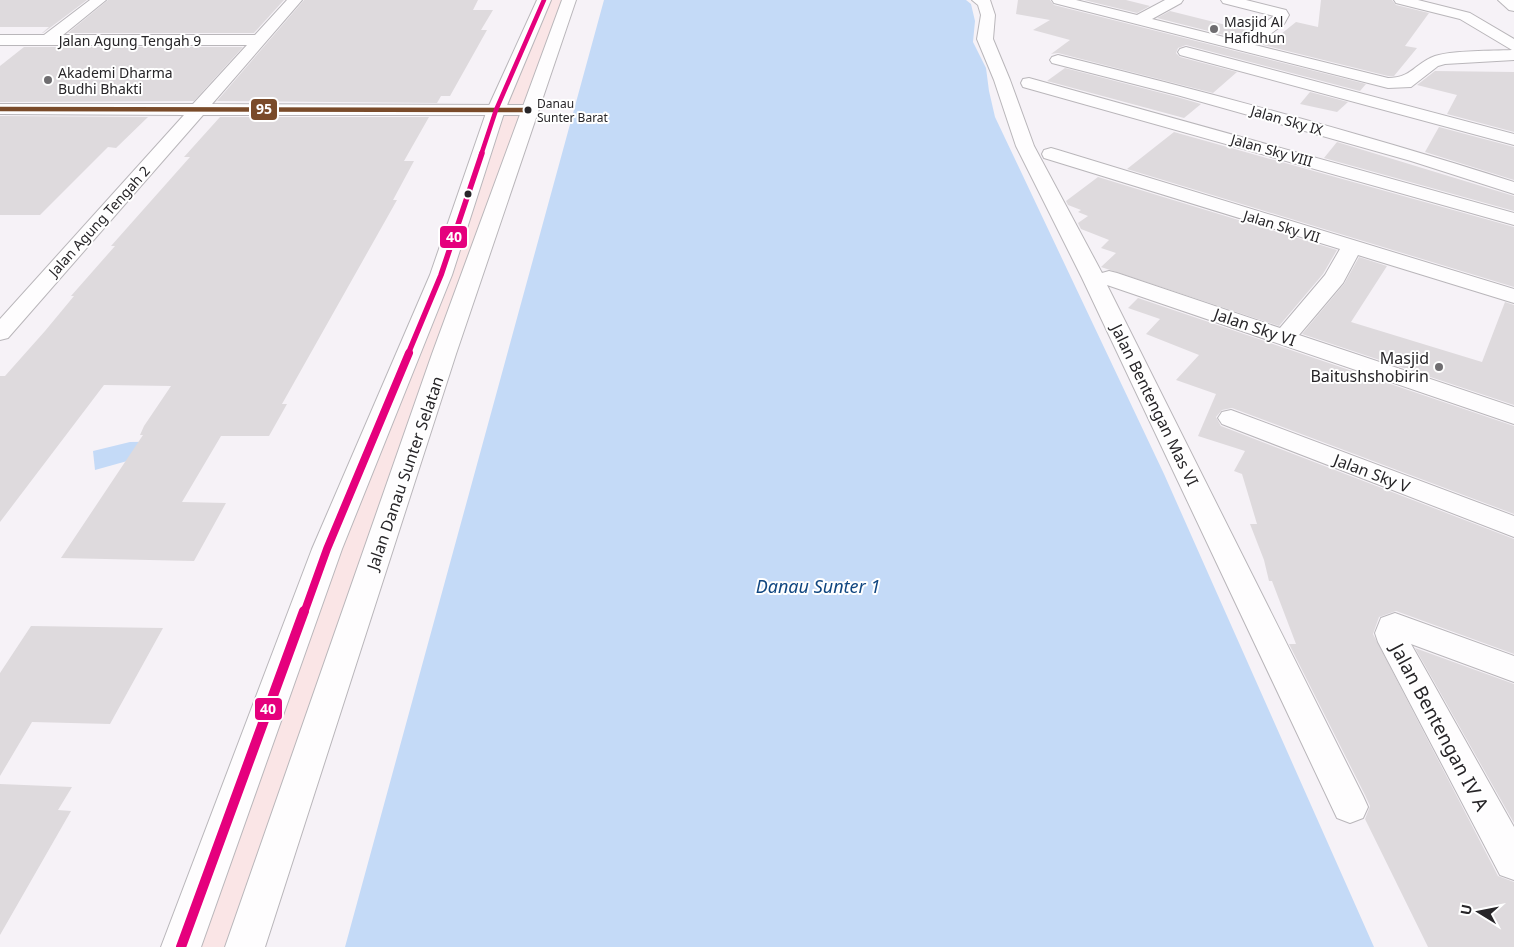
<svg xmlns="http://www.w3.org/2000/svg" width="1514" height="947" viewBox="0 0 1514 947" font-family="'Noto Sans',sans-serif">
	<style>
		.green { fill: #fae5e6 }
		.water { fill: #c4daf7 }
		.building { fill: #dedadd }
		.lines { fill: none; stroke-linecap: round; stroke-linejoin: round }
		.street-casing { stroke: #b9b6ba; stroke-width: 2 }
		.secondary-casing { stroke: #b9b6ba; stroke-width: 2 }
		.street { fill: #fefdfe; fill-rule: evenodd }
		.secondary { fill: #fefdfe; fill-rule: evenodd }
		.bus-1-casing { stroke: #fff; stroke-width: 7 }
		.bus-2-far3-casing { stroke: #fff; stroke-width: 7 }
		.bus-2-far2-casing { stroke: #fff; stroke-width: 9 }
		.bus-2-far1-casing { stroke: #fff; stroke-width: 11 }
		.bus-2-casing { stroke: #fff; stroke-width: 14 }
		.bus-1 { stroke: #7a4b2a; stroke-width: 4.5 }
		.bus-2-far3 { stroke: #e5007d; stroke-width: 4.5 }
		.bus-2-far2 { stroke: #e5007d; stroke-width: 5.5 }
		.bus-2-far1 { stroke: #e5007d; stroke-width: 8 }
		.bus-2 { stroke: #e5007d; stroke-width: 10 }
		.poi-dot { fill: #6f6d70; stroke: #fff; stroke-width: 2 }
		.bus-dot { fill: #272528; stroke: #fff; stroke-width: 2 }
		.labels { text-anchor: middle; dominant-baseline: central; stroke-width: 4; stroke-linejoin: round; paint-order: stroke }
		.far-bus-label { font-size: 12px; fill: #272528; stroke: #fff; text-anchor: start }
		.far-poi-label { font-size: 14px; fill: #272528; stroke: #fff; text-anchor: start }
		.far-street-label { font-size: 14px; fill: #272528; stroke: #fff }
		.street-label { font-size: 16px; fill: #272528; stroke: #fff }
		.poi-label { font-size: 16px; fill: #272528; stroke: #fff; text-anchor: end }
		.water-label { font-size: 18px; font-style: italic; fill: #104680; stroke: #fff }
		.near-street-label { font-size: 19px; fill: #272528; stroke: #fff }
		.line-badge { stroke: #fff; stroke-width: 2 }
		.badge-label { font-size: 14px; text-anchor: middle; font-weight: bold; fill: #fff }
	</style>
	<rect width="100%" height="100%" fill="#f6f2f7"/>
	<path class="green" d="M544 0H569L244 947H179Z"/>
	<g class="water">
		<path d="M604 0H966L971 4 975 21 973 42 986 68 989 91 995 117 1164 474 1374 947H345Z"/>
		<path d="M199 441 95 470 93 451 130 442Z"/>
	</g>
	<g class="building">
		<path d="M0 0H87L43 33H42L49 27H0Z"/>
		<path d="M108 0H284L254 33H68Z"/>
		<path d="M304 0H478L473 10H493L481 30H487L450 96H441L437 103 217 101Z"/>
		<path d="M1018 0H1050L1054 5 1366 84 1360 91 1186 45 1178 48 1176 53 1180 57 1237 72 1213 93 1058 53 1051 54 1070 40 1033 30 1050 20 1016 14Z"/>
		<path d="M1084 0H1126L1150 6 1137 13Z"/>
		<path d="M1321 0H1392L1396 5 1429 13 1405 46 1417 48 1394 76H1388L1259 44 1270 36 1276 38 1296 22 1318 27Z"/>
		<path d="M1170 11 1250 31 1240 39 1157 18Z"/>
		<path d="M24 47H243L194 101 0 102V66Z"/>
		<path d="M1065 68 1177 97 1201 104 1184 118 1047 81Z"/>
		<path d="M1435 71 1514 72V132L1447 114 1457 95 1417 85Z"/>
		<path d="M1310 92 1348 102 1337 112 1300 104Z"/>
		<path d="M0 116 148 117 116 148 108 147 40 215H0Z"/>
		<path d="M220 117H429L404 161H414L393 200H397L282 404H287L269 436H221L182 502 226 503 194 561 61 558 143 435H140L144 426 171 386 104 385 0 522V376H5L45 331 74 296H71L115 246H111L190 157H184Z"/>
		<path d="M1439 127 1514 147V180L1425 152Z"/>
		<path d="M1174 132 1514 227V287L1127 169Z"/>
		<path d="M1337 142 1514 196V211L1324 158Z"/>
		<path d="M1098 177 1337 250 1323 274 1279 326 1101 267 1116 253 1101 248 1109 240 1081 229 1078 223 1088 216 1078 212 1081 210 1068 205 1066 201Z"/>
		<path d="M1359 257 1387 266 1351 322 1482 362 1505 302 1514 305V405L1302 334 1344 284Z"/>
		<path d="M1138 298 1514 426V514L1232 408 1222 410 1216 417 1221 426 1514 539V654L1396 611 1379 617 1373 634 1498 876 1514 882V947H1428L1365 819 1370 806 1365 795 1289 644H1296L1272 581H1269L1264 560 1250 524H1257L1242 474 1234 471 1245 451 1198 436 1216 394 1176 380 1199 355 1146 334 1160 319 1128 308Z"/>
		<path d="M31 626 163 628 110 724 32 722 0 776V673Z"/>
		<path d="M1415 648 1514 684V823Z"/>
		<path d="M0 784 72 787 58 810 71 811 0 935Z"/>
	</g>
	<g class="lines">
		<g class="street-casing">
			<g id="street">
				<path d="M90 0H106L63 35H255L287 0H302L212 104 528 105 534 106 537 110 534 114 528 115H203L8 338 0 340V319L184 115 0 114V104H193L247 45H0V35H44Z"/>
				<path d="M972 0H990L995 15 993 39 1010 80 1034 146 1102 273 1109 271 1117 273 1280 328 1325 275 1340 249 1044 158 1042 154 1044 150 1051 148 1058 150 1514 289V303L1358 255 1343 283 1299 335 1514 407V424L1107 285 1363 796 1368 807 1363 818 1350 823 1337 818 1082 278 1016 146 994 80 977 39 981 15 978 5Z"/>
				<path d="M1052 0H1076L1137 15 1165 0H1183L1181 3 1152 19 1240 41 1274 16 1223 3 1221 0H1246L1286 10 1289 15 1284 24 1255 45 1388 78C1412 78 1415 63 1435 56 1454 50 1491 51 1512 50L1460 19 1396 3 1394 0H1418L1470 13 1514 39V60L1445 64 1438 66 1411 87 1388 88 1054 3Z"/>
				<path d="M1498 0H1514V11L1509 10Z"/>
				<path d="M1186 47 1514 134V145L1180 55 1178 52 1180 49Z"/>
				<path d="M1058 55C1211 93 1364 134 1514 182V194L1411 161 1177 95 1052 63 1050 60 1052 57Z"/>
				<path d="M1029 78 1514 213V225L1023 87 1021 83 1023 79Z"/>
				<path d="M1231 410 1514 516V537L1222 424 1218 418 1222 412Z"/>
				<path d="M1395 613 1514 656V682L1411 644 1514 827V880L1500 875 1378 642 1375 633 1381 618Z"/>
			</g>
		</g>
		<g class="secondary-casing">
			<g id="secondary">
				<path d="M537 0H551L505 110 452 275 342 549 201 947H161L312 549 430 275 487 110Z"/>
				<path d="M562 0H576L456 354 265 947H225L432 354Z"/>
			</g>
		</g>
		<use href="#street" class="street"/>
		<use href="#secondary" class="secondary"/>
		<g class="bus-1-casing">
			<path id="bus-1" d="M0 109 528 110"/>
		</g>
		<g class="bus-2-far3-casing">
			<path id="bus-2-far3" d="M481 155 496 110 544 0"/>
		</g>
		<g class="bus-2-far2-casing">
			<path id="bus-2-far2" d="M408 354 441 275 482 153"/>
		</g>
		<g class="bus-2-far1-casing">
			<path id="bus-2-far1" d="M304 613 327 549 409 353"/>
		</g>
		<g class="bus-2-casing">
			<path id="bus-2" d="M181 947 304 611"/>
		</g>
		<use href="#bus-1" class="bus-1"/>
		<use href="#bus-2-far3" class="bus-2-far3"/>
		<use href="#bus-2-far2" class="bus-2-far2"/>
		<use href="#bus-2-far1" class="bus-2-far1"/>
		<use href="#bus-2" class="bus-2"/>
	</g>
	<g class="poi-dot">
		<circle cx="1214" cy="29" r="5"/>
		<circle cx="48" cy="80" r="5"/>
		<circle cx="1439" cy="367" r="5"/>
	</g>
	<g class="bus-dot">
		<circle cx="528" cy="110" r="4.5"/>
		<circle cx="468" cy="194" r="4.5"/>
	</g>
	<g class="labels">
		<g class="far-bus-label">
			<text x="537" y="103">Danau<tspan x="537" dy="14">Sunter Barat</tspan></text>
		</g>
		<g class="far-poi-label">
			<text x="1224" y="21">Masjid Al<tspan x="1224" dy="16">Hafidhun</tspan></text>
			<text x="58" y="72">Akademi Dharma<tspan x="58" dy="16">Budhi Bhakti</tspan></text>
		</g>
		<g class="far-street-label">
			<text x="130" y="40">Jalan Agung Tengah 9</text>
			<text transform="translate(1287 120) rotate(16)">Jalan Sky IX</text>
			<text transform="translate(1272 150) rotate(16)">Jalan Sky VIII</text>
			<text transform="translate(99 221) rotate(-48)">Jalan Agung Tengah 2</text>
			<text transform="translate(1282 226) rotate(17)">Jalan Sky VII</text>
		</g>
		<g class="street-label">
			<text transform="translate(1255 327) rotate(19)">Jalan Sky VI</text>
			<text transform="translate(1155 405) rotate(64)">Jalan Bentengan Mas VI</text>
			<text transform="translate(405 473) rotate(-71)">Jalan Danau Sunter Selatan</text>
			<text transform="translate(1372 473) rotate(21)">Jalan Sky V</text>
		</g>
		<g class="poi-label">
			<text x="1429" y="358">Masjid<tspan x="1429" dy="18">Baitushshobirin</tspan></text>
		</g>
		<g class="water-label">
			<text x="818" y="586">Danau Sunter 1</text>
		</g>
		<g class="near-street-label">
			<text transform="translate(1440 727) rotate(62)">Jalan Bentengan IV A</text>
		</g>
	</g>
	<g class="line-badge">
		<rect x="250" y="98" width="28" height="23" rx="5" fill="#7a4b2a"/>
		<rect x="439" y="225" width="29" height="24" rx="5" fill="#e5007d"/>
		<rect x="254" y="697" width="29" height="24" rx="5" fill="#e5007d"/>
	</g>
	<g class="badge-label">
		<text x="264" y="114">95</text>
		<text x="454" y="242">40</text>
		<text x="268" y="714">40</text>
	</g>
	<g transform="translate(1479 912) rotate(280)" stroke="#ffffff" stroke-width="4" paint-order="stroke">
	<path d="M0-4L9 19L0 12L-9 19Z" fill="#272528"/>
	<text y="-8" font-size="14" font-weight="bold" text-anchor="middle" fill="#272528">U</text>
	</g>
</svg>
